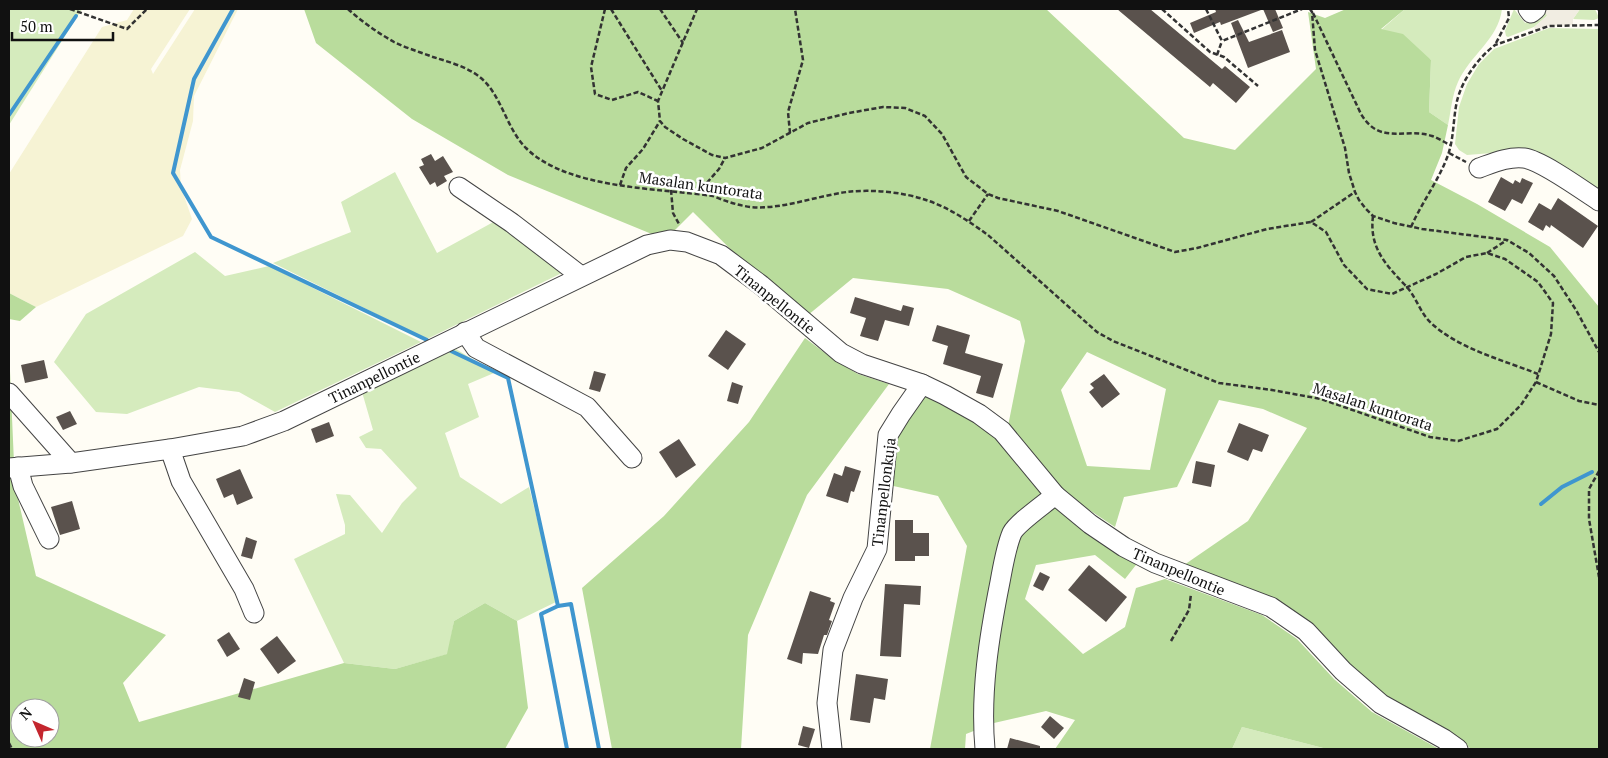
<svg xmlns="http://www.w3.org/2000/svg" width="1608" height="758" viewBox="0 0 1608 758" font-family="'PT Serif',serif">
	<style>
		.farmland { fill: #f6f3d4 }
		.green { fill: #d5ebbd }
		.forest { fill: #b9dc9c; fill-rule: evenodd }
		.plaza { fill: #f1ede2 }
		.lines { fill: none; stroke-linecap: round; stroke-linejoin: round }
		.stream { stroke: #3f96cf; stroke-width: 4 }
		.building { fill: #5a524d }
		.minor-casing { stroke: #444; stroke-width: 21 }
		.path { stroke: #333; stroke-width: 2.5; stroke-dasharray: 5 2.5; stroke-linecap: butt }
		.minor { stroke: #fff; stroke-width: 19 }
		.labels { text-anchor: middle; dominant-baseline: central; stroke-width: 5; stroke-linejoin: round; paint-order: stroke }
		.street-label { font-size: 15px; fill: #111; stroke: #fff }
	</style>
	<rect width="100%" height="100%" fill="#fffdf5"/>
	<path class="farmland" d="M134 9H190L151 69 153 74 195 9H238L194 96 193 121 180 170 181 187 192 219 183 236 36 307 9 293V174L102 27 127 20Z"/>
	<g class="green">
		<path d="M9 9H82L9 125Z"/>
		<path d="M1405 9H1502C1498 40 1470 55 1458 82 1452 95 1451 111 1448 125L1429 112 1431 60 1381 30Z"/>
		<path d="M1514 9 1525 23 1544 10 1548 15 1534 27 1508 37 1506 36 1505 31Z"/>
		<path d="M1580 9H1595L1599 18 1594 20 1573 19Z"/>
		<path d="M1549 28 1599 29V190L1597 192 1517 151 1467 155 1459 150 1455 144 1459 107 1467 84 1479 64 1494 49Z"/>
		<path d="M395 172 437 253 497 220 566 271 427 339 273 263 351 232 341 202Z"/>
		<path d="M195 252 225 276 269 266 421 342 275 412 239 392 199 387 127 414 96 412 54 362 86 314Z"/>
		<path d="M456 349 494 373 468 384 479 417 445 433 460 477 501 504 529 487 558 601 517 621 485 603 454 621 448 654 395 669 344 663 294 559 345 534V525L336 494 350 495 382 533 402 503 417 488 381 449 366 448 359 437 373 430 362 392Z"/>
		<path d="M1242 727 1327 749H1232Z"/>
	</g>
	<g class="forest">
		<path d="M304 9H1046L1184 138 1235 150 1316 69 1308 12 1325 18 1346 9H1405L1381 29 1403 34 1431 60 1429 112 1448 125 1442 153 1431 180 1477 204 1550 247 1599 307V749H1471L1450 731 1387 697 1350 664 1312 623 1277 600 1184 565 1248 521 1307 428 1263 409 1219 400 1177 487 1124 497 1115 527 1062 492 1008 426 1025 341 1020 321 948 289 853 278 802 320 693 212 672 233 659 237 508 175 412 119 316 43ZM1087 352 1166 389 1150 470 1087 466 1061 390Z"/>
		<path d="M9 293 36 307 20 321 9 319Z"/>
		<path d="M805 338 833 359 858 374 889 384 807 495 748 635 741 749H612L582 588 664 516 749 422Z"/>
		<path d="M9 369 10 371 15 486 36 576 166 635 123 683 139 722 344 663 395 669 447 654 454 621 485 603 517 621 528 708 505 749H9ZM20 708H50V738H20Z"/>
		<path d="M924 395 951 406 996 437 1139 561 1125 579 1095 555 1036 565 1025 599 1083 654 1125 627 1136 588 1165 579 1262 615 1297 639 1334 679 1372 712 1439 749H1327L1242 727 1232 749H1055L1075 720 1046 711 994 723 966 734 965 749H930L967 546 938 496 889 485 895 438Z"/>
	</g>
	<path class="plaza" d="M1545 9H1580L1573 19V25L1549 26 1535 30 1534 27 1547 16 1544 10Z"/>
	<g class="lines">
		<g class="stream">
			<path d="M233 9 194 79 173 173 211 237 427 340"/>
			<path d="M9 115 76 16"/>
			<path d="M451 351 508 378 558 606 571 604 599 749"/>
			<path d="M1541 504 1562 487 1592 472"/>
			<path d="M558 606 541 614 567 749"/>
		</g>
	</g>
	<g class="building">
		<path d="M1117 9H1150L1222 69 1225 66 1250 87 1236 103 1213 83 1210 87Z"/>
		<path d="M1215 9H1261V10L1221 25 1220 22 1194 33 1190 23 1216 12Z"/>
		<path d="M1263 9H1275L1283 28 1273 32Z"/>
		<path d="M1238 20 1249 42 1282 30 1290 52 1248 68 1231 23Z"/>
		<path d="M431 154 435 161 443 156 453 172 444 176 447 181 437 187 435 182 430 185 419 167 424 165 421 159Z"/>
		<path d="M1501 177 1513 184 1515 180 1520 183 1522 178 1533 183 1522 204 1512 199 1505 211 1488 202Z"/>
		<path d="M1558 198 1598 226 1583 248 1551 225 1550 228 1546 225 1543 231 1528 222 1539 203 1551 210Z"/>
		<path d="M855 297 901 311 903 305 914 308 909 326 885 320 878 341 860 336 866 318 850 313Z"/>
		<path d="M937 325 970 335 965 353 1003 364 993 398 976 393 981 376 943 364 948 346 932 341Z"/>
		<path d="M726 330 746 344 728 370 708 356Z"/>
		<path d="M44 360 48 378 25 383 21 365Z"/>
		<path d="M594 371 606 374 600 392 589 389Z"/>
		<path d="M1104 374 1120 394 1102 408 1089 392 1094 388 1090 384Z"/>
		<path d="M732 382 743 386 738 404 727 401Z"/>
		<path d="M70 411 77 424 63 430 56 417Z"/>
		<path d="M329 422 334 436 316 443 311 429Z"/>
		<path d="M1239 423 1269 435 1262 452 1253 449 1248 461 1227 452Z"/>
		<path d="M679 439 696 465 676 478 659 452Z"/>
		<path d="M1196 461 1215 465 1211 487 1192 483Z"/>
		<path d="M845 466 861 471 854 492 851 491 848 503 826 496 834 473 842 476Z"/>
		<path d="M240 469 253 498 237 505 233 494 224 498 216 479Z"/>
		<path d="M72 501 80 529 60 535 51 507Z"/>
		<path d="M895 520H913V533H929V556H915V561H895Z"/>
		<path d="M246 537 257 541 252 559 241 556Z"/>
		<path d="M1089 565 1127 597 1106 622 1068 590Z"/>
		<path d="M1040 572 1050 577 1043 591 1033 586Z"/>
		<path d="M885 584 921 586 920 605 904 604 901 657 880 656Z"/>
		<path d="M810 591 831 598 830 601 835 603 829 620 832 621 827 635H824L818 654 803 653 802 664 787 659Z"/>
		<path d="M229 632 240 649 227 657 217 640Z"/>
		<path d="M277 636 296 661 278 674 260 649Z"/>
		<path d="M856 674 888 679 885 700 874 698 870 723 850 720Z"/>
		<path d="M244 678 255 682 250 700 238 697Z"/>
		<path d="M1050 716 1064 728 1054 739 1041 727Z"/>
		<path d="M803 726 815 729 809 748 798 745Z"/>
		<path d="M1010 738 1040 746V749H1007Z"/>
	</g>
	<g class="lines">
		<g class="minor-casing">
			<g id="minor">
				<path d="M1528 9 1531 13 1536 9"/>
				<path d="M1479 168C1493 163 1509 156 1524 158 1541 160 1584 191 1599 201"/>
				<path d="M459 187 512 223 581 276"/>
				<path d="M465 332 476 348 587 407 632 458"/>
				<path d="M9 393 71 463"/>
				<path d="M170 449 181 481 244 589 254 613"/>
				<path d="M18 467 23 486 49 539"/>
				<path d="M9 468 71 463 170 449 243 436 284 421 647 245 670 240 687 242 721 255 761 285 841 353 862 364 922 384 945 395 979 414 1002 431 1055 495 1090 524 1124 547 1155 563 1271 607 1306 631 1343 671 1381 704 1444 739 1458 749"/>
				<path d="M832 749 827 703 833 650 853 598 877 549 888 435 901 414 922 384"/>
				<path d="M985 749C980 693 989 637 1000 582 1003 566 1006 547 1012 533 1017 523 1046 503 1055 495"/>
			</g>
		</g>
		<g class="path">
			<path d="M70 9 127 29 147 9"/>
			<path d="M348 9C361 21 378 33 394 42 406 48 420 52 433 57 449 62 468 67 481 78 502 96 506 128 526 148 567 189 657 188 713 196 725 201 737 205 750 207 781 210 816 196 847 192 871 189 903 192 926 200 948 207 970 222 988 235L1097 332 1113 341 1219 383 1272 390 1321 399 1430 437 1458 441 1497 429 1521 405 1536 382 1551 334 1553 303 1538 282 1505 259 1487 253 1466 257 1436 274 1392 294 1367 289 1344 265 1326 232 1311 222 1267 229 1197 248 1175 252 1058 211 998 198 988 194 966 177 942 134 925 116 905 108 883 107 849 113 808 123 762 148 725 158 712 155 683 139 665 127 660 121 658 101 697 9"/>
			<path d="M605 9 591 67 595 94 612 100 638 92 658 101"/>
			<path d="M611 9 662 91"/>
			<path d="M660 9 683 43"/>
			<path d="M1162 9 1210 52 1224 57 1258 86"/>
			<path d="M1206 9 1222 41 1302 9"/>
			<path d="M1310 9 1312 12 1315 50 1345 148 1349 173 1355 192 1359 200 1366 209 1373 216 1394 223 1422 229 1507 240 1529 253 1554 276 1576 310 1599 352"/>
			<path d="M1598 9 1599 10"/>
			<path d="M1313 13 1361 114C1380 146 1405 127 1432 136 1438 138 1444 142 1450 145"/>
			<path d="M1496 43 1509 18 1508 9"/>
			<path d="M1217 55 1222 41"/>
			<path d="M790 133 788 112 803 60 795 9"/>
			<path d="M1449 153 1466 162"/>
			<path d="M620 185 626 168 643 149 660 121"/>
			<path d="M671 190 673 213 679 224"/>
			<path d="M697 194 719 169 725 158"/>
			<path d="M1373 216C1369 247 1385 264 1405 285 1416 296 1420 313 1431 323 1459 349 1503 360 1538 374"/>
			<path d="M969 221 988 194"/>
			<path d="M1311 222 1355 192"/>
			<path d="M1411 227C1422 202 1439 180 1448 155 1454 138 1453 119 1457 101 1462 80 1478 58 1495 45L1549 26 1599 25"/>
			<path d="M1487 253 1507 240"/>
			<path d="M1536 382 1579 401 1599 405"/>
			<path d="M1599 471 1589 489V519L1599 577"/>
			<path d="M1171 641 1189 610 1191 594"/>
			<path d="M9 743 12 749"/>
		</g>
		<use href="#minor" class="minor"/>
	</g>
	<g class="labels">
		<g class="street-label">
			<text transform="translate(701 185) rotate(8)">Masalan kuntorata</text>
			<text transform="translate(775 299) rotate(39)">Tinanpellontie</text>
			<text transform="translate(374 377) rotate(-26)">Tinanpellontie</text>
			<text transform="translate(1373 406) rotate(18)">Masalan kuntorata</text>
			<text transform="translate(883 492) rotate(-83)">Tinanpellonkuja</text>
			<text transform="translate(1179 571) rotate(23)">Tinanpellontie</text>
		</g>
	</g>
	<rect width="1608" height="758" fill="none" stroke="#111111" stroke-width="20"/>
	<g transform="translate(35 723) rotate(315)"><circle r="24" fill="#ffffff" stroke="#a0a0a0"/>
	<path d="M0-4L9 19L0 12L-9 19Z" fill="#c4262e"/>
	<text y="-8" font-size="14" font-weight="bold" text-anchor="middle" fill="#111111">N</text>
	</g>
	<path d="M12 32v8h101v-8" fill="none" stroke="#111111" stroke-width="2.5"/>
	<text x="20" y="32" font-size="15" fill="#111111" stroke="#ffffff" stroke-width="4" paint-order="stroke">50 m</text>
</svg>
